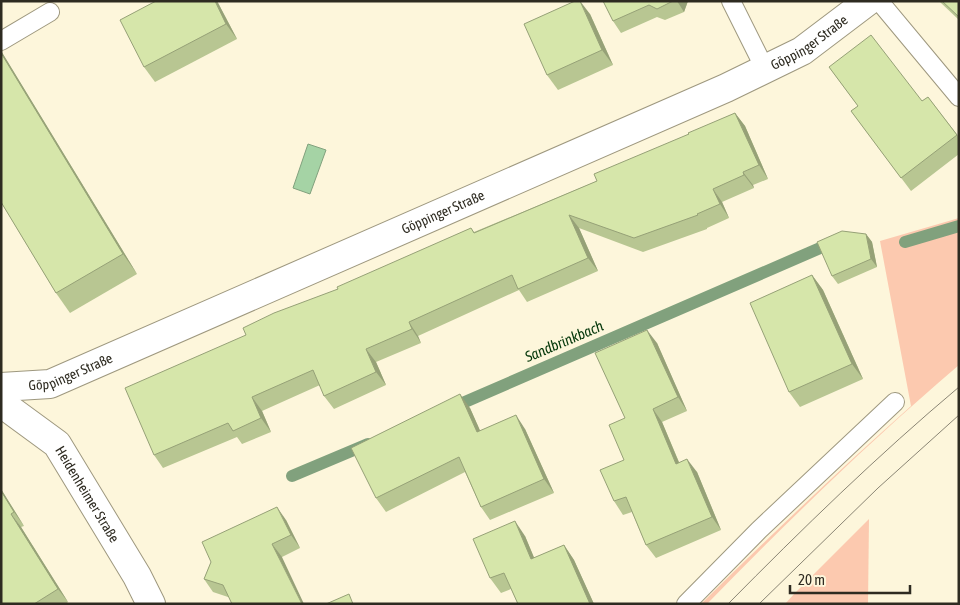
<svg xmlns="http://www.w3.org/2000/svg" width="960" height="605" viewBox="0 0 960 605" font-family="'Asap Condensed',sans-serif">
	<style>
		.green { fill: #fcc9af }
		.water { fill: #a5d3a5; stroke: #81a17d }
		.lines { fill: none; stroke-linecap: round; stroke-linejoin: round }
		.stream { stroke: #81a17d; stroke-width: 12 }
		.lane-casing { stroke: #9e987f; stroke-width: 20 }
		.street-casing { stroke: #9e987f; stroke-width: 30 }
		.lane { stroke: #fff; stroke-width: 18 }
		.street { stroke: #fff; stroke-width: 28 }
		.tram { stroke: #8a8574; stroke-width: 1 }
		.wall { fill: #b8c692 }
		.shaded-wall { fill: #96a177 }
		.building { fill: #d6e6aa; stroke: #96a177 }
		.labels { text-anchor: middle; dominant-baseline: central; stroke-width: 4; stroke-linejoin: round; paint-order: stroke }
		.street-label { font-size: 14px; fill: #2e2b21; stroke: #fdf6db }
		.water-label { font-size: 15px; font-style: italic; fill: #033609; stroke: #fdf6db }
	</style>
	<rect width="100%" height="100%" fill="#fdf6db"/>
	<g class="green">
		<path d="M959 218V365C871 440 788 521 707 604H701C770 536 839 470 911 406L880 241Z"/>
		<path d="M869 519 868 604H785L795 593Z"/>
	</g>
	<path class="water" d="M308 144 326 150 310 194 293 188Z"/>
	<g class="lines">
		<g class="stream">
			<path d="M905 242 959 226"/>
			<path d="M451 408 834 242"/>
			<path d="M292 476 368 444"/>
		</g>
		<g class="lane-casing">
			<g id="lane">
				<path d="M731 1 765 69"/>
				<path d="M879 1 959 97"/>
				<path d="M1 41 50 12"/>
				<path d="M686 604 759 530 895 402"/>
			</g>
		</g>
		<g class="street-casing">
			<g id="street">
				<path id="s1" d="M1 387 50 384 726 88 802 51 868 1"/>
				<path id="s2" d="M1 403 57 444 137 576 151 604"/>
			</g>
		</g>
		<use href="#lane" class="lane"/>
		<use href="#street" class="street"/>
		<g class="tram">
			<path d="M728 604C802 529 878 455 959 387"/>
			<path d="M759 604 878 488 959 415"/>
		</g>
	</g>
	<g class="wall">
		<path d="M217 1 237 39 155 82 144 67Z"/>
		<path d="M603 1H688L684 12 665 20 657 17 621 33 613 21Z"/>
		<path d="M939 1H959V20L941 3Z"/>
		<path d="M590 14 613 65 558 90 547 75Z"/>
		<path d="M1 51 137 274 70 313 56 293 1 202Z"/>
		<path d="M829 67 922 101 928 97 959 137V154L911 191 851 111 858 106Z"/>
		<path d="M735 113 745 126 768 179 753 185 754 188 722 202 729 218 707 228V229L643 252 579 228 598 271 527 302 519 290 418 336 421 343 376 362 386 385 334 409 324 396 320 385 262 411 271 432 242 444 237 437 163 468 154 455 246 335 338 289 471 228 474 232 597 181 689 134Z"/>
		<path d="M866 234 872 242 877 267 838 284 832 276Z"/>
		<path d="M812 275 823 290 863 379 800 407 789 392Z"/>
		<path d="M657 343 687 411 662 422 679 462 697 472 721 530 656 558 646 545 632 512 623 515 614 501 624 460Z"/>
		<path d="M470 408 480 431 525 429 554 493 490 520 481 507 465 472 386 512 376 498Z"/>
		<path d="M1 489 24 526 21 527 68 602 66 604H1Z"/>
		<path d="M286 520 300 548 282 557 228 597 213 592 204 579 211 562Z"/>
		<path d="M525 536 534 558 564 545 574 560 594 604H518L511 589 501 593 490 578Z"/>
	</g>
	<g class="shaded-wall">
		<path d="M215 1H217L237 39 226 24Z"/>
		<path d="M580 1 590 14 613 65 602 50Z"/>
		<path d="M677 1H688L684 12Z"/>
		<path d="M1 51 3 54 137 274 123 254 1 53Z"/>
		<path d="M735 113 745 126 768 179 759 165Z"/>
		<path d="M743 172 753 185 754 188 744 175Z"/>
		<path d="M713 189 722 202 729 218 720 204Z"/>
		<path d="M569 215 579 228 598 271 588 258Z"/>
		<path d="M866 234 872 242 877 267 871 259Z"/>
		<path d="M812 275 823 290 863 379 852 364Z"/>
		<path d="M409 322 418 336 421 343 412 329Z"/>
		<path d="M647 330 657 343 687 411 678 397Z"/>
		<path d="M366 349 376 362 386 385 376 372Z"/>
		<path d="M460 394 470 408 487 446 477 432Z"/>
		<path d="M252 397 262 411 271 432 261 418Z"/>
		<path d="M653 409 662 422 685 477 676 464Z"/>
		<path d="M516 415 525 429 554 493 544 479Z"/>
		<path d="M687 459 697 472 721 530 712 517Z"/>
		<path d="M1 489 24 526 14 512 1 491Z"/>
		<path d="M277 507 286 520 300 548 291 535Z"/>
		<path d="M11 514 21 527 68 602 58 589Z"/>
		<path d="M515 521 525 536 541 574 531 559Z"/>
		<path d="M272 544 282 557 304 604H302Z"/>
		<path d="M564 545 574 560 594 604H590Z"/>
	</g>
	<g class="building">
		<path d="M156 1H215L226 24 144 67 120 20Z"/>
		<path d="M575 1H580L602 50 547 75 524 24Z"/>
		<path d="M603 1H673L657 9 649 5 613 21Z"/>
		<path d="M942 1H959V17Z"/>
		<path d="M871 35 922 101 928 97 957 135 901 178 851 111 858 106 829 67Z"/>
		<path d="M1 53 123 254 56 293 1 202Z"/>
		<path d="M735 113 759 165 743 172 744 175 713 189 720 204 697 214 698 215 634 238 569 215 588 258 518 289 512 275 409 322 412 329 366 349 376 372 324 396 313 370 252 397 261 418 233 431 228 423 154 455 125 388 246 335 243 328 274 313 338 289 337 287 471 228 474 233 597 181 594 174 689 134 688 133Z"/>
		<path d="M842 231 866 234 871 259 832 276 817 242Z"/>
		<path d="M812 275 852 364 789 392 750 303Z"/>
		<path d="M647 330 678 397 653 409 676 464 687 459 712 517 646 545 626 497 614 501 600 470 624 460 609 425 625 418 595 353Z"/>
		<path d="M460 394 477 432 516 415 544 479 481 507 459 457 376 498 351 448Z"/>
		<path d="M1 491 14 512 11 514 58 589 34 604H1Z"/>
		<path d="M277 507 291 535 272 544 302 604H232L223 585 204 579 211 562 202 542Z"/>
		<path d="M515 521 531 559 564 545 590 604H518L504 573 490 578 473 539Z"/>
		<path d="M349 594 353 604H326Z"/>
	</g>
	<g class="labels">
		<g class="street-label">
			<text stroke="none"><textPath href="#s1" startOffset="882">Göppinger Straße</textPath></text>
			<text stroke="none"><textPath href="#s1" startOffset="478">Göppinger Straße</textPath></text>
			<text stroke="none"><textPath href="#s1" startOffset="72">Göppinger Straße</textPath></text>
			<text stroke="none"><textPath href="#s2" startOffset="128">Heidenheimer Straße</textPath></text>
		</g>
		<g class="water-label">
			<text transform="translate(564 341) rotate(-23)">Sandbrinkbach</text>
		</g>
	</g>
	<rect width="960" height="605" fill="none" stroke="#2e2b21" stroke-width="5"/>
	<path d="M790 585v8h120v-8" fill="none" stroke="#2e2b21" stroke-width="2.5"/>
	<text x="798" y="585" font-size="15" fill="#2e2b21" stroke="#fdf6db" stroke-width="4" paint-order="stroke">20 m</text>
</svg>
